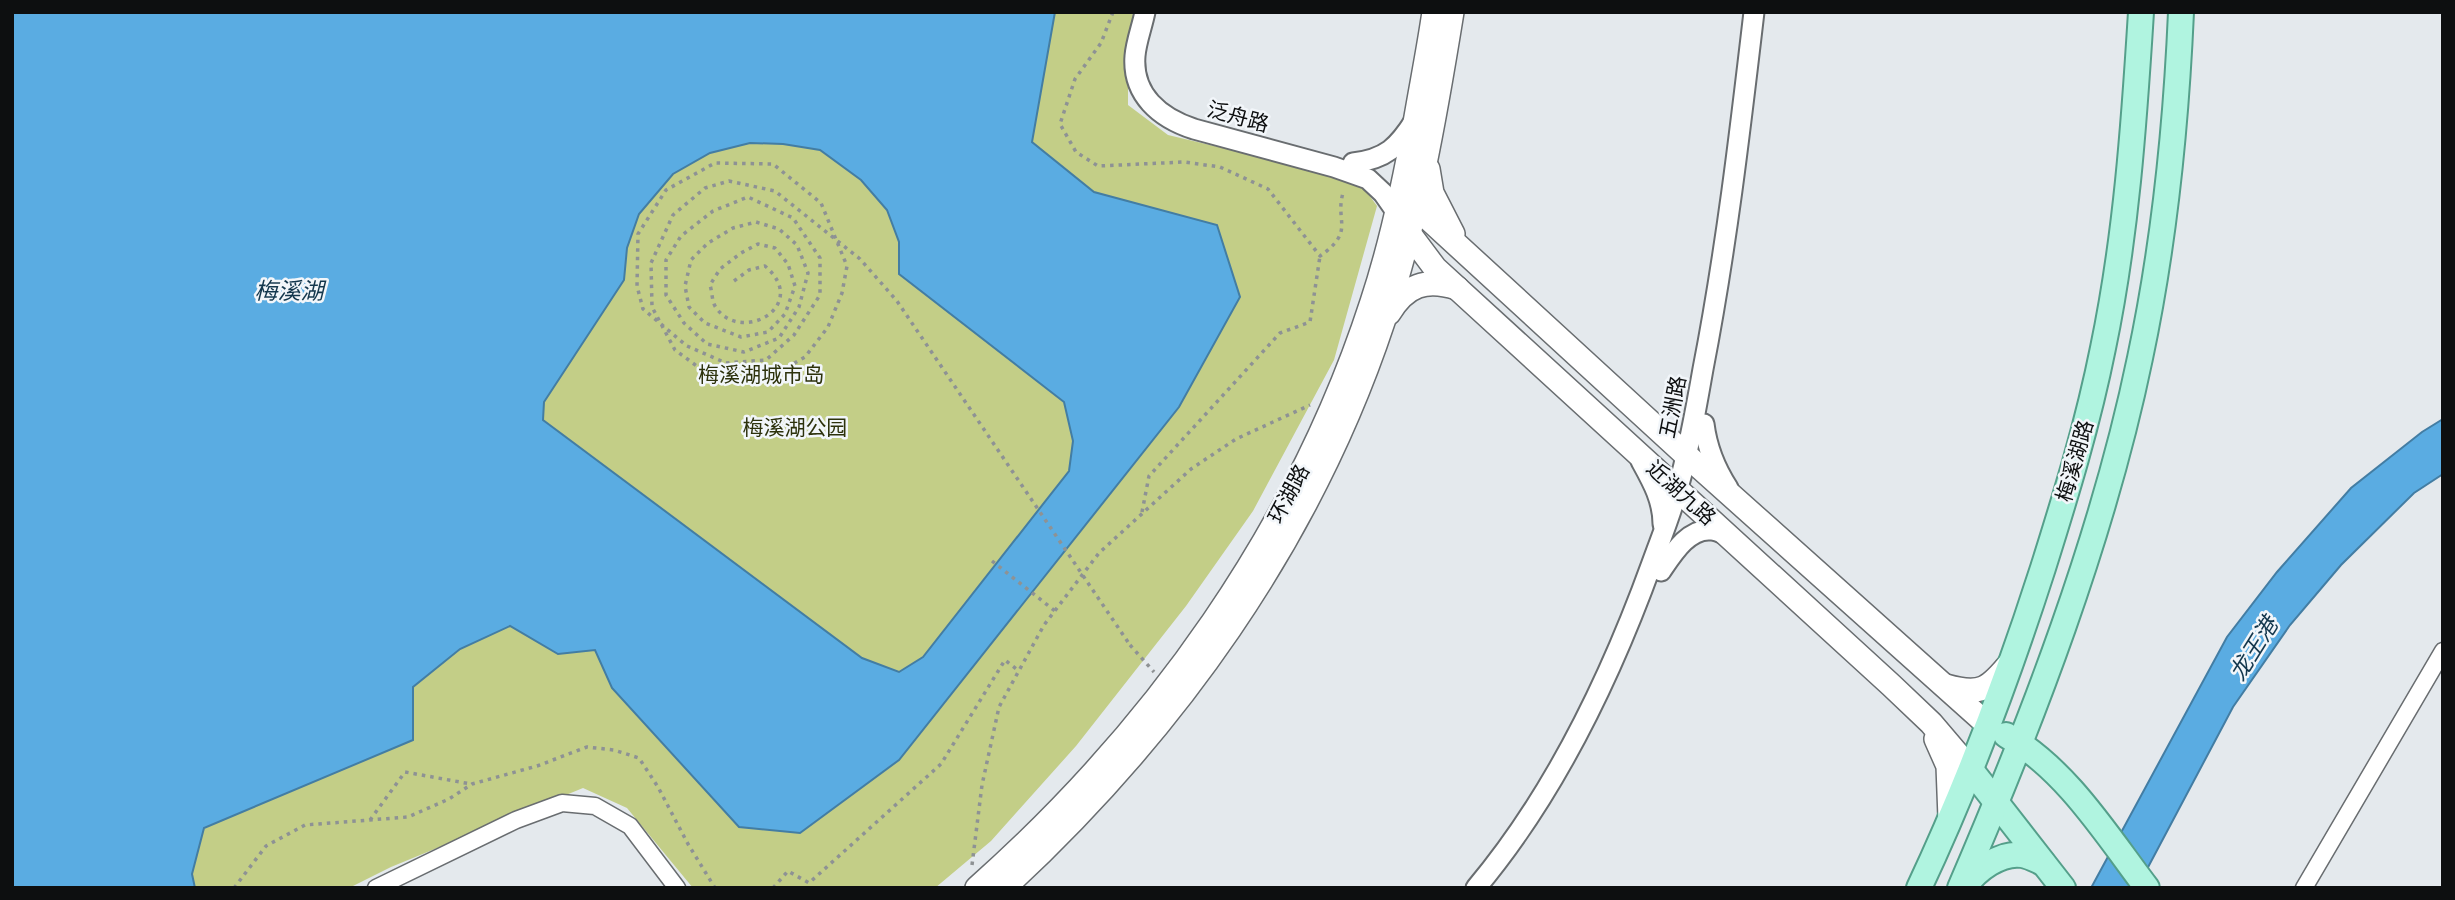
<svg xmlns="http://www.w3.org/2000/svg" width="2455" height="900" viewBox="0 0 2455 900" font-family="Signika,'Noto Sans SC',sans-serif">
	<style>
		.green { fill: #c3ce87 }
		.water { fill: #5aace2; stroke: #437da3; stroke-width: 2; fill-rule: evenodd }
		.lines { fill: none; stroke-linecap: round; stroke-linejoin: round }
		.minor-casing { stroke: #696d70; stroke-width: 19 }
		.tertiary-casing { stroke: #696d70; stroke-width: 23 }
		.secondary-casing { stroke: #696d70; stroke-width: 26 }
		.primary-casing { stroke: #549f8a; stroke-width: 28 }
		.path { stroke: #8e9294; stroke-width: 3.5; stroke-dasharray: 3.5 5; stroke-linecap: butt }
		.minor { stroke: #fff; stroke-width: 16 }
		.tertiary { stroke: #fff; stroke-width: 19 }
		.secondary { stroke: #fff; stroke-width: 23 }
		.primary { stroke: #b0f4e0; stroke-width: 24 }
		.path-bridge { stroke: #8e9294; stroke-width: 3.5; stroke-dasharray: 3.5 5; stroke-linecap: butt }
		.labels { text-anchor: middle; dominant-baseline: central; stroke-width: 5; stroke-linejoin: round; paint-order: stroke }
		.street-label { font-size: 21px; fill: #0d0f10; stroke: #f2f6fa }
		.park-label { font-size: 21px; fill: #2d320c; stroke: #f2f6fa }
		.water-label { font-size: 23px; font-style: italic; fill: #13374d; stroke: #f2f6fa }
	</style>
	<rect width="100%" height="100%" fill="#e4e9ed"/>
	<path class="green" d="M12 12H1133L1128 64V105L1168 135 1358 180 1377 206 1334 360 1253 511 1186 606 1076 746 991 841 935 888H693L627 808 583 788 391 867 349 888H12Z"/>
	<g class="water">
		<path d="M12 12H1055L1032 142 1094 192 1217 225 1240 297 1179 407 899 760 800 833 739 827 612 688 595 650 558 654 510 626 460 649 413 687V740L204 828 192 874 195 888H12ZM750 143 783 144 820 150 861 180 887 210 899 242V274L1064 402 1073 441 1069 471 923 657 899 672 862 658 543 420 544 402 624 280 627 248 639 214 673 174 710 153Z"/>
		<path d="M2443 419V474L2414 493 2341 565 2290 625 2233 707 2137 888H2091L2227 637 2277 572 2351 488 2422 432Z"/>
	</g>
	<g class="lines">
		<g class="minor-casing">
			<g id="minor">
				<path d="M376 888 516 820 562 803 595 806 630 826 677 888"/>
				<path d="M2304 888 2443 651"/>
			</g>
		</g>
		<g class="tertiary-casing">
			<g id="tertiary">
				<path d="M1145 12C1142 27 1136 42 1135 56 1132 95 1160 118 1194 129L1334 167 1368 179 1383 193 1397 213"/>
				<path d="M1353 163C1386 159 1398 147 1415 120"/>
				<path d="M1704 424C1707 448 1715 468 1728 488"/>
				<path d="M1641 461C1652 481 1663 500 1663 524"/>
				<path d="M1661 571C1672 555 1688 528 1711 530 1716 530 1722 533 1727 535"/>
				<path d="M1476 888C1555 794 1610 679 1652 563 1661 538 1671 514 1678 488 1689 449 1696 409 1703 369 1726 251 1740 132 1754 12"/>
			</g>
		</g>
		<g class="secondary-casing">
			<g id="secondary">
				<path d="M1428 169 1432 193 1453 234"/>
				<path d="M1407 199 1686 455 1988 725"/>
				<path d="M1405 228 1435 268 1891 685 1931 723 1971 770"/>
				<path d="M1389 313C1406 285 1426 278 1457 288"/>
				<path d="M1946 686C1981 696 1989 689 2011 662"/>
				<path d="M1936 739 1948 766 1950 818"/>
				<path d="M977 888C1155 730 1298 530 1372 302 1392 242 1405 179 1416 117 1422 82 1429 47 1434 12"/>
				<path d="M1004 888C1173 732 1310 542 1383 322 1417 222 1435 117 1452 12"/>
			</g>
		</g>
		<g class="primary-casing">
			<g id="primary">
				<path d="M2006 735C2066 769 2106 834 2147 888"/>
				<path d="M1971 770 2063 888"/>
				<path d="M1965 886C1977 870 2000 852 2022 855 2029 856 2036 860 2043 863"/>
				<path d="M1919 888C1968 784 2008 677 2043 568 2066 495 2088 423 2103 348 2126 238 2134 125 2141 12"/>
				<path d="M1960 888C2032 721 2103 537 2140 358 2164 245 2176 128 2181 12"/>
			</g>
		</g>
		<g class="path">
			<path d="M1113 12 1101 43 1075 79 1060 124 1076 152 1098 166 1184 162 1220 167 1268 189 1320 256C1357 230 1333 221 1344 190"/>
			<path d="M1142 512 1149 476 1280 333 1310 322 1320 256"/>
			<path d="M992 561 1055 611"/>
			<path d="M1130 645 1154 672"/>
			<path d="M370 820 405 772 471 784"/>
			<path d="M972 865 982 785 999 707 1044 625 1099 553 1191 469 1236 439 1310 405"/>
			<path d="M234 888 266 846 305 825 408 817 449 799 472 784 537 766 587 747 614 750 639 758 658 787 688 844 715 888"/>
			<path d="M773 888 788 871 809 883 941 764 1005 660 1019 671"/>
		</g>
		<use href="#minor" class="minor"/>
		<use href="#tertiary" class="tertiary"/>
		<use href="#secondary" class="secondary"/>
		<use href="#primary" class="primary"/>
		<path class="path-bridge" d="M734 281 749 270 765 266C812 306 739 346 715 306 712 301 712 291 710 285L720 269 741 253 758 244 775 248 788 264 795 286 785 314 768 332 741 337 705 323 689 307 685 286 691 260 708 243 733 228 756 222 779 229 797 245 808 273 799 307 779 338 744 352 707 344 684 323 666 295V260L681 236 713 211 748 197 793 218 820 258V295L794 335 766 360 726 363 687 346 643 309 637 286 638 234 666 190 715 163 773 164 821 203 847 266 842 293 828 327 805 357 762 382 709 375 675 350 652 307 651 263 673 215 705 188 729 181 775 191 860 259 897 301 1130 645"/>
	</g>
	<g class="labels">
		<g class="street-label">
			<text transform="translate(1238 117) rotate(15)">泛舟路</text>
			<text transform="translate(1673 407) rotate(-79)">五洲路</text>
			<text transform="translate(2075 461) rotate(-74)">梅溪湖路</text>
			<text transform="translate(1681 493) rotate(42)">近湖九路</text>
			<text transform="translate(1289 494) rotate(-62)">环湖路</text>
		</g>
		<g class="park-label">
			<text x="761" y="375">梅溪湖城市岛</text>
			<text x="795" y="428">梅溪湖公园</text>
		</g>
		<g class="water-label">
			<text x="289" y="291">梅溪湖</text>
			<text transform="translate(2254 649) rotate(-58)">龙王港</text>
		</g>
	</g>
	<rect width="2455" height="900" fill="none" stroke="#0d0f10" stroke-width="28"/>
</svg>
